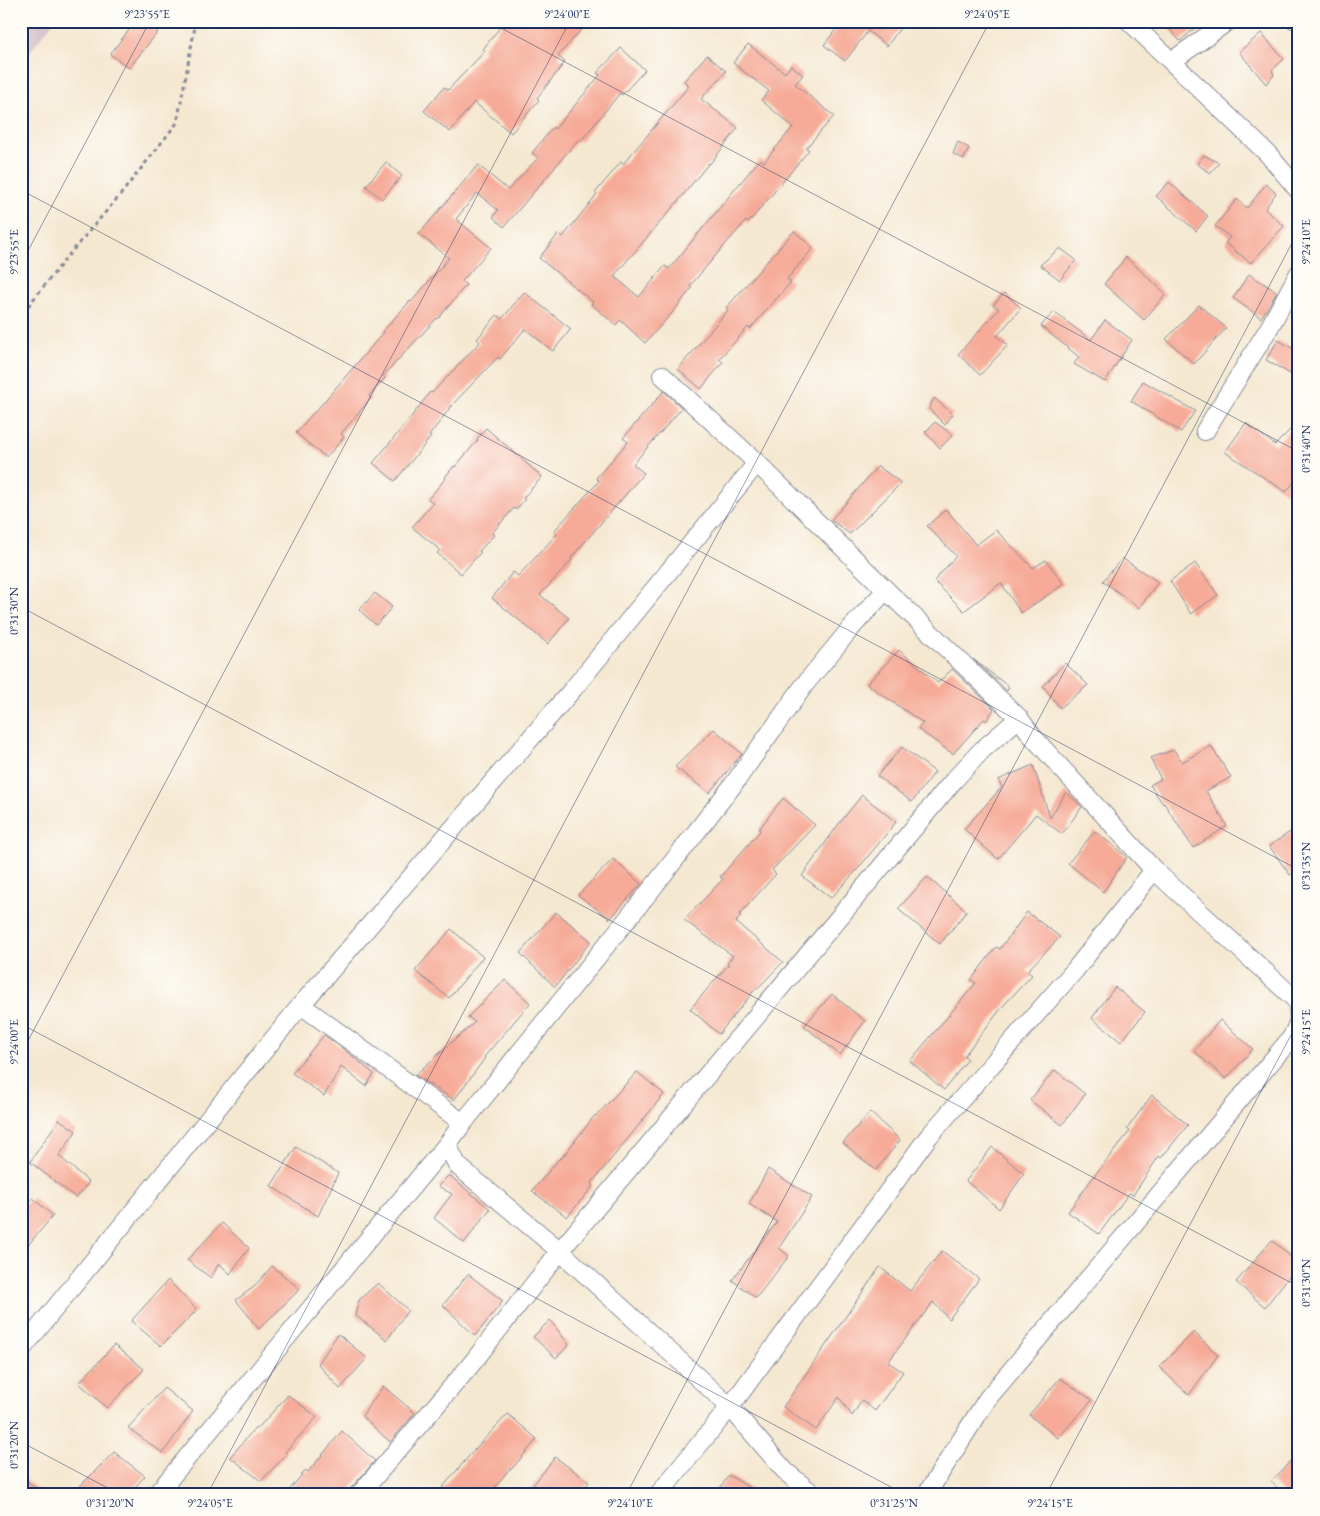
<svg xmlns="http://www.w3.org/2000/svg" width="1320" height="1516" viewBox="0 0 1320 1516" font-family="'EB Garamond',serif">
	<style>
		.industrial { fill: #d2bdc6 }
		.building { fill: #f6aa97 }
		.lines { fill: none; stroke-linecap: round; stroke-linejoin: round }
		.minor-casing { stroke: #888c98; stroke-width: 20 }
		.path { stroke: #888c98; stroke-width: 3; stroke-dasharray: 4 4; stroke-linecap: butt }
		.minor { stroke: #fff; stroke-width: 18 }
		.ticks { fill: none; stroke: #1b2f5e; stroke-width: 1; stroke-opacity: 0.45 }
		.neatline { fill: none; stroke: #1b2f5e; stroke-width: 2 }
		.ticks-label { font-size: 12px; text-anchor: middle; fill: #1b2f5e }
	</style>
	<rect width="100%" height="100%" fill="#fdfcf7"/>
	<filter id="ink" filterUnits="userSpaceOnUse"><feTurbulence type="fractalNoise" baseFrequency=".02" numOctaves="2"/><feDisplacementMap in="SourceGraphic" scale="10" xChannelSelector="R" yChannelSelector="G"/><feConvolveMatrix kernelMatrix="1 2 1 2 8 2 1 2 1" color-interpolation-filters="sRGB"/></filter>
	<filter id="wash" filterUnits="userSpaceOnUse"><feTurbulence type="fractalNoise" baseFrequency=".0096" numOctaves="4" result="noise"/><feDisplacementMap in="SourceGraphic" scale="20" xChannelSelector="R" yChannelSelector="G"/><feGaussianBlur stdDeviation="1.12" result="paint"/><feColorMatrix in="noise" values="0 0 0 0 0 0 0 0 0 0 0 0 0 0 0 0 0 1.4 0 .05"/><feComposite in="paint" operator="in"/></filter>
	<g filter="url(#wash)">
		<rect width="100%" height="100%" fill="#f5e8d1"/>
		<path class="industrial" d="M21 21H54L21 63Z"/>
		<g id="blocks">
			<g class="building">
				<path d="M136 21H144L158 32 129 68 110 54Z"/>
				<path d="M505 21H589L558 56 565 62 537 98 539 100 511 133 474 102 450 132 424 111 444 87 448 90 485 51 483 49Z"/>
				<path d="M842 21H894L901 27 887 46 868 31 845 61 824 45Z"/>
				<path d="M1162 21H1203L1180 41Z"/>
				<path d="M1261 33 1284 59 1272 70 1274 75 1266 84 1239 52Z"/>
				<path d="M748 44 785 73 791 65 803 75 795 84 834 116 806 148 809 150 785 179 748 223 746 221 717 254 690 286 692 288 672 313 645 343 620 320 616 325 591 304 593 302 539 258 559 233 563 237 597 194 595 193 621 162 623 164 689 86 684 81 707 55 726 71 701 99 738 128 710 164 709 163 679 200 614 276 639 297 665 266 669 269 760 159 764 162 793 127 761 100 769 91 733 63Z"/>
				<path d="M621 48 645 70 622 95 620 93 580 142 578 140 504 227 493 217 498 210 477 193 456 219 491 248 462 281 466 285 438 319 437 318 383 376 385 378 369 396 371 398 341 434 344 437 326 458 296 433 314 412H315L384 332 383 331 410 301 411 302 449 258 419 234 478 165 508 190 538 158 532 153 553 127 555 129 600 75 597 73Z"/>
				<path d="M958 142 969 148 964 159 953 154Z"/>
				<path d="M1204 155 1219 163 1210 173 1197 164Z"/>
				<path d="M386 162 402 176 382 199 366 186Z"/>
				<path d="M1169 182 1208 216 1196 231 1156 196Z"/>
				<path d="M1266 184 1276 193 1265 209 1284 226 1251 263 1225 243 1230 237 1215 226 1237 199 1247 208Z"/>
				<path d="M794 231 813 248 787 279 791 282 750 329 748 327 719 359 723 362 701 389 678 369 728 310 726 308Z"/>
				<path d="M1060 248 1076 260 1060 280 1040 265Z"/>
				<path d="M1126 257 1166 294 1144 320 1104 284Z"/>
				<path d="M1249 274 1277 292 1261 318 1233 298Z"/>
				<path d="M524 292 571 329 553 351 525 329 500 359 498 357 453 404 429 436 431 437 395 481 373 463 412 416 430 392 432 393 480 342 477 339 497 315 502 319Z"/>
				<path d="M1004 293 1021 308 997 336 1008 345 980 375 958 354 999 309 993 305Z"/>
				<path d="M1199 305 1226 328 1194 364 1166 339Z"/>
				<path d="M1054 312 1091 340 1105 320 1132 340 1105 382 1074 364 1079 357 1041 326Z"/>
				<path d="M1278 340 1299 352V379L1266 360Z"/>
				<path d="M1143 381 1195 411 1181 432 1131 401Z"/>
				<path d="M664 391 682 408 633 464 644 473 571 558 572 560 540 595 569 618 548 644 492 598 513 572 518 576 557 534 554 531 599 481 596 478 628 442 623 438Z"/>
				<path d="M934 398 953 414 945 425 929 409Z"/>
				<path d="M1299 421V476L1286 492 1225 452 1246 423 1275 445Z"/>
				<path d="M935 422 953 435 940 448 925 432Z"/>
				<path d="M486 428 542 477 523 498 525 499 516 510 514 508 492 533 494 535 479 551 481 552 461 574 437 553 440 550 412 527 433 503 428 499 446 478 445 477 454 466 455 467 478 440 477 439Z"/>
				<path d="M878 466 901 483 850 534 831 520Z"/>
				<path d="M946 509 976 545 996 530 1033 568 1046 560 1064 584 1021 613 1001 583 964 611 934 581 956 556 927 526Z"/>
				<path d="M1122 558 1158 582 1139 608 1103 581Z"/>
				<path d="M1195 563 1218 595 1191 614 1170 581Z"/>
				<path d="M375 593 392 607 376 625 359 610Z"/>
				<path d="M899 650 938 683 952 669 994 709 986 721 984 719 953 754 918 729 923 723 867 684Z"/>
				<path d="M973 659 1009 687 1007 691Z"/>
				<path d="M1065 663 1088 685 1060 708 1043 686Z"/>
				<path d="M714 729 742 754 709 793 675 767Z"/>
				<path d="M1211 746 1231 777 1206 791 1227 826 1193 848 1164 803 1163 804 1150 785 1161 779 1150 758 1174 750 1182 762Z"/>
				<path d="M902 747 935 772 912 802 877 776Z"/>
				<path d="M1033 765 1050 818 1066 792 1082 807 1062 834 1036 814 998 859 964 829 1002 787 998 780Z"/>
				<path d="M862 795 896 822 857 870 831 898 802 876 838 825Z"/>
				<path d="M783 798 815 825 772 870 776 874 739 915 741 916 736 922 783 962 758 988 757 987 719 1034 690 1009 729 964 727 963 733 956 684 920 723 879 720 877 760 831 759 829Z"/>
				<path d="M1299 826V870L1290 875 1269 846Z"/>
				<path d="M1095 831 1127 857 1103 892 1068 863Z"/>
				<path d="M613 859 641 884 610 919 578 895Z"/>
				<path d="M927 877 967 911 940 944 898 909Z"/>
				<path d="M556 912 591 941 555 987 520 953Z"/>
				<path d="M1027 912 1060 937 1027 971 1032 975 1004 1005 964 1056 968 1059 944 1090 910 1061 976 983 971 980 996 947 1000 949Z"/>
				<path d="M451 929 483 957 449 998 415 971Z"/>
				<path d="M505 980 530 1003 484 1057 485 1058 454 1100 415 1075 475 1022 468 1017Z"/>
				<path d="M1115 987 1145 1012 1121 1042 1092 1018Z"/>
				<path d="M832 994 865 1021 840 1055 804 1026Z"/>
				<path d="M1220 1020 1253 1049 1226 1079 1194 1051Z"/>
				<path d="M324 1035 350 1054 374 1074 366 1086 341 1067 324 1096 292 1073Z"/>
				<path d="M1055 1070 1085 1094 1062 1125 1030 1100Z"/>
				<path d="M637 1072 664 1094 591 1184 593 1186 567 1217 532 1191 560 1158 561 1159 595 1115 596 1116Z"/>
				<path d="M1152 1095 1188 1125 1161 1158 1159 1156 1133 1195 1129 1193 1099 1234 1068 1212 1091 1180 1130 1131 1127 1129Z"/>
				<path d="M870 1112 900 1140 876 1170 843 1143Z"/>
				<path d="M59 1119 76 1131 59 1156 89 1182 76 1198 30 1162Z"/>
				<path d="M296 1147 338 1173 318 1216 271 1186Z"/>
				<path d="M992 1147 1024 1174 999 1209 966 1181Z"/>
				<path d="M768 1169 812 1197 779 1248 789 1256 756 1298 732 1280 777 1222 749 1204Z"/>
				<path d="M449 1175 490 1209 464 1243 434 1218 452 1194 438 1186Z"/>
				<path d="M33 1198 53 1216 21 1253V1209Z"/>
				<path d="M222 1223 249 1248 230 1274 219 1263 211 1278 187 1260Z"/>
				<path d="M1272 1240 1299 1264 1265 1307 1236 1282Z"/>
				<path d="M942 1251 979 1279 949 1319 933 1302 888 1362 903 1372 875 1411 862 1400 852 1416 839 1397 816 1430 783 1407 880 1267 910 1291Z"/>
				<path d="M272 1266 300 1289 259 1329 236 1300 254 1287Z"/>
				<path d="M468 1274 503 1301 475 1336 443 1305Z"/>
				<path d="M168 1280 197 1310 161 1346 131 1321Z"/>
				<path d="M378 1283 408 1310 387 1340 355 1315 359 1300Z"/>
				<path d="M550 1320 569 1345 556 1358 533 1337Z"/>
				<path d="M1194 1332 1218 1355 1189 1395 1159 1367Z"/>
				<path d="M338 1334 367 1358 340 1389 318 1364Z"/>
				<path d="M114 1345 144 1369 107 1408 79 1383Z"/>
				<path d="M1060 1378 1092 1400 1058 1438 1029 1415Z"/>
				<path d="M383 1386 415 1413 390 1442 362 1416Z"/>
				<path d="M164 1388 193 1411 163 1453 128 1428Z"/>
				<path d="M288 1395 317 1417 285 1452 287 1454 261 1481 230 1457 256 1427 258 1428Z"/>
				<path d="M508 1414 537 1439 511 1470 510 1468 489 1495H436L475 1449Z"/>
				<path d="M342 1431 375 1461 351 1488 348 1495H285L306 1470 308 1472Z"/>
				<path d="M114 1452 145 1476 128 1495H71Z"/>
				<path d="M1299 1452V1495H1286L1271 1482Z"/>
				<path d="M555 1457 589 1482 579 1495H537L530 1489Z"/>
				<path d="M729 1475 761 1495H715Z"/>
				<path d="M21 1476 44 1495H21Z"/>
			</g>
		</g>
	</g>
	<g filter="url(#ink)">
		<use href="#blocks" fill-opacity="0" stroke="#888c98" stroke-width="1"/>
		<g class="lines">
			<g class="minor-casing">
				<g id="minor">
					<path d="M1129 21 1268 154 1299 191"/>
					<path d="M1172 61 1228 21"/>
					<path d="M1205 431 1269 328 1299 273"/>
					<path d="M301 1005 463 1123"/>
					<path d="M21 1350 301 1005 573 689 757 463"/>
					<path d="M156 1495 449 1142"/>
					<path d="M359 1495 469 1367 560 1251 954 780 982 750 1019 718"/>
					<path d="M658 1495 730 1407 929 1136 1075 970 1154 870 1033 737 1019 718 886 590 757 463 662 375"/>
					<path d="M814 1495 786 1472 730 1407 560 1251 458 1166 450 1151 449 1142 463 1123 654 886 733 785 805 684 851 628 886 590"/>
					<path d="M926 1495 988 1398 1292 1037 1299 1021 1298 1002 1154 870"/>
				</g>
			</g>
			<path class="path" d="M28 306 67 257 121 194 177 123 196 21"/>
			<use href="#minor" class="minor"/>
		</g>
	</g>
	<path class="ticks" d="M488 21 1299 452M1272 21 1299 35M21 190 1299 870M21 264 150 21M21 607 1299 1287M21 1024 906 1495M21 1054 570 21M21 1442 121 1495M207 1495 990 21M626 1495 1299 230M1046 1495 1299 1020"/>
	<rect width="1320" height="1516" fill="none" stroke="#fdfcf7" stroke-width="55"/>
	<rect x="28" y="28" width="1264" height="1460" class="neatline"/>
	<g class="ticks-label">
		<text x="147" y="18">9°23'55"E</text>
		<text x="567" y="18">9°24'00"E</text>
		<text x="987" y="18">9°24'05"E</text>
		<text transform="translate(1306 242) rotate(-90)" y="4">9°24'10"E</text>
		<text transform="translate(14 252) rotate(-90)" y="4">9°23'55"E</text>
		<text transform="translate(1306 449) rotate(-90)" y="4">0°31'40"N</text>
		<text transform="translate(14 611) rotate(-90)" y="4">0°31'30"N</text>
		<text transform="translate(1306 866) rotate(-90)" y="4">0°31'35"N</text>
		<text transform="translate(1306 1032) rotate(-90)" y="4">9°24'15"E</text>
		<text transform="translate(14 1042) rotate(-90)" y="4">9°24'00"E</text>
		<text transform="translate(1306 1283) rotate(-90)" y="4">0°31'30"N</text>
		<text transform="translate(14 1445) rotate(-90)" y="4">0°31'20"N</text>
		<text x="110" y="1507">0°31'20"N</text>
		<text x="210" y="1507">9°24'05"E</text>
		<text x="630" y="1507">9°24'10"E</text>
		<text x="894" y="1507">0°31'25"N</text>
		<text x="1050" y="1507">9°24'15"E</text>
	</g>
</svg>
